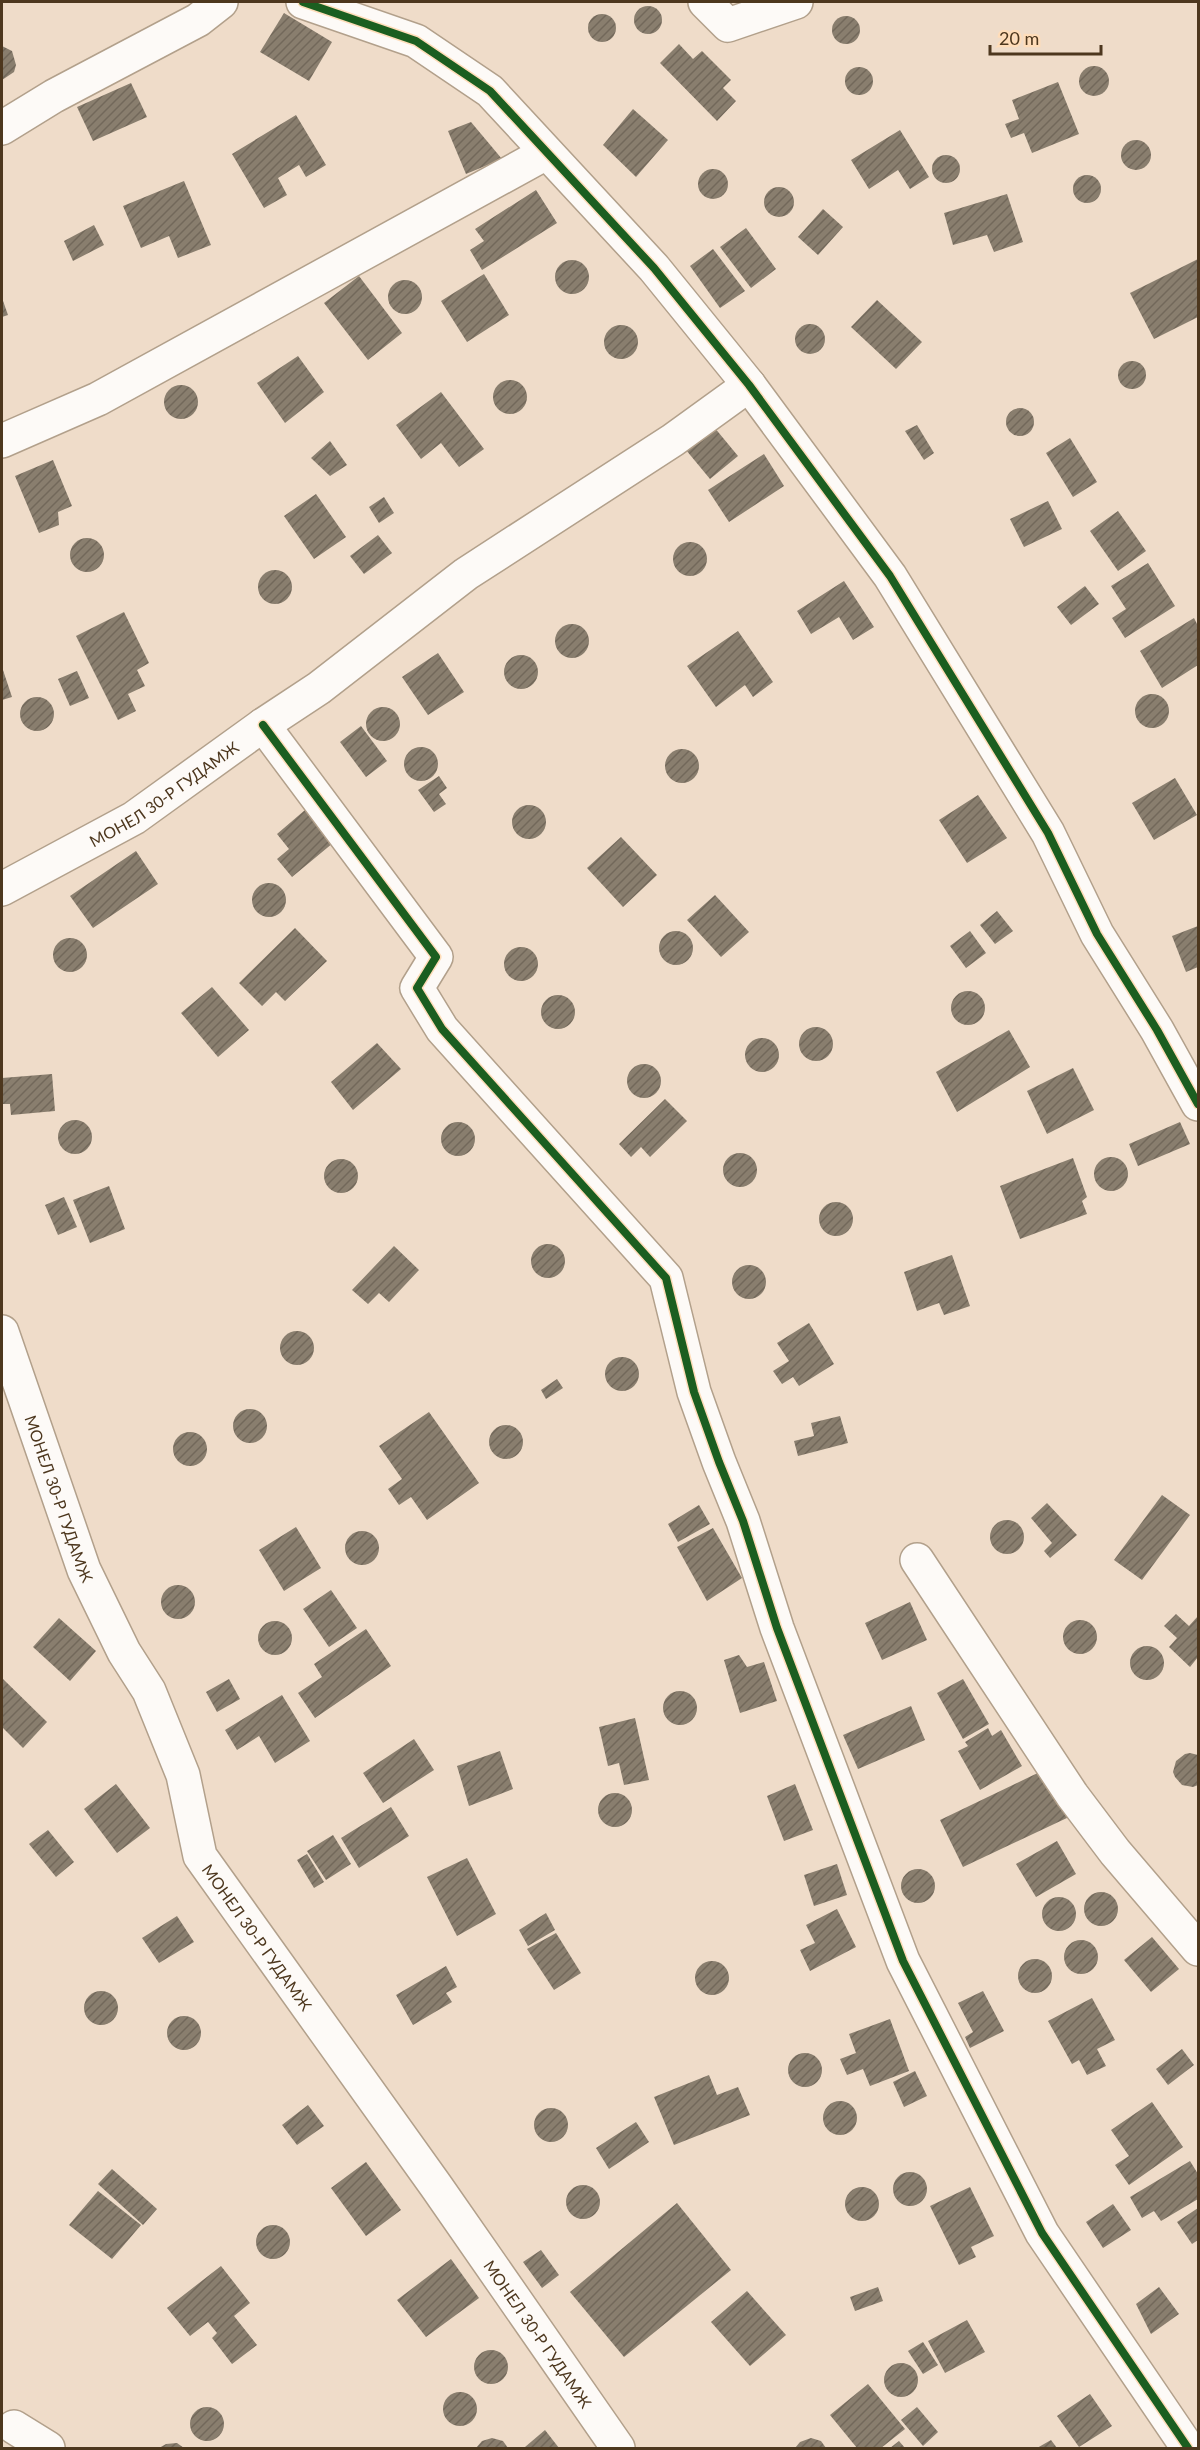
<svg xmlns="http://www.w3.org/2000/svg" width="1200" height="2450" viewBox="0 0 1200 2450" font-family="Lato,sans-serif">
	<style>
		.building { fill: url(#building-hatch) }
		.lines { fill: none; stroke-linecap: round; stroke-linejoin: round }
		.minor-casing { stroke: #b2a08b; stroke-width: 36 }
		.minor { stroke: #fdfaf7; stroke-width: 33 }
		.cycleway-casing { stroke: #ffddb9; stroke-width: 11 }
		.cycleway { stroke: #1b5e20; stroke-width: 8 }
		.labels { text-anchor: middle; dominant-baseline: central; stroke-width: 6; stroke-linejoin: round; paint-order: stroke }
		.street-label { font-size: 16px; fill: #4d371e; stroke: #ffddb9 }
	</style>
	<defs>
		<pattern id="building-hatch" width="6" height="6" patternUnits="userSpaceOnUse" patternTransform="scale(1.5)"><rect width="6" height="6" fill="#897e6e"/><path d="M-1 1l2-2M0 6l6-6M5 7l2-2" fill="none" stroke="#72685a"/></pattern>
	</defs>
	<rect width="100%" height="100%" fill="#efdcc9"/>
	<g class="building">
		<circle cx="648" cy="20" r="14"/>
		<path d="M284 13 332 42 309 81 260 52Z"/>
		<circle cx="602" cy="28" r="14"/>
		<circle cx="846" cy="30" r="14"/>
		<path d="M679 44 693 59 702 51 731 80 723 88 736 101 717 121 660 63Z"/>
		<path d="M2 46 12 51 16 65 14 72 2 80Z"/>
		<circle cx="1094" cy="81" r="15"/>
		<circle cx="859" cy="81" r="14"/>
		<path d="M1058 82 1079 134 1032 153 1024 133 1011 138 1005 124 1019 119 1012 100Z"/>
		<path d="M131 83 147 117 93 141 77 107Z"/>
		<path d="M633 109 668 140 636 177 603 145Z"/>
		<path d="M296 115 326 165 306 177 299 165 278 178 287 195 264 208 232 154Z"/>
		<path d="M471 122 502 159 466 174 448 131Z"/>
		<path d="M900 130 929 177 910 189 898 170 869 189 851 160Z"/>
		<circle cx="1136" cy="155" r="15"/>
		<circle cx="946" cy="169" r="14"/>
		<circle cx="713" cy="184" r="15"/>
		<circle cx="1087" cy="189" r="14"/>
		<path d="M184 181 211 245 178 258 169 236 141 248 123 206Z"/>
		<circle cx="779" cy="202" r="15"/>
		<path d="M536 190 557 223 482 270 470 250 484 241 475 229Z"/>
		<path d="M1007 194 1023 242 994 252 987 235 953 245 944 213Z"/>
		<path d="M823 209 843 227 818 255 798 237Z"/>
		<path d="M94 225 104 245 73 261 64 241Z"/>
		<path d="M746 228 776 269 751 288 720 247Z"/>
		<path d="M713 249 745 291 720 308 690 266Z"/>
		<path d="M1198 259V317L1154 339 1130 293Z"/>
		<circle cx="572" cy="277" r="17"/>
		<path d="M484 274 509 315 467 342 441 301Z"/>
		<path d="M359 276 402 333 368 360 324 303Z"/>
		<circle cx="405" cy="297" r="17"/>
		<path d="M2 298 8 315 2 317Z"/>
		<path d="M877 300 922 342 896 369 851 327Z"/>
		<circle cx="810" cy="339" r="15"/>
		<circle cx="621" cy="342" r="17"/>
		<path d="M298 356 324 392 285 423 257 383Z"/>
		<circle cx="1132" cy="375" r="14"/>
		<circle cx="510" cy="397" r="17"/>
		<circle cx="181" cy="402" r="17"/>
		<path d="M441 392 484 449 459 467 441 443 421 459 396 425Z"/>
		<circle cx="1020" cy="422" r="14"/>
		<path d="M917 425 934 453 924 460 905 431Z"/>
		<path d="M714 427 738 456 710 479 686 450Z"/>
		<path d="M1070 438 1097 482 1073 497 1046 453Z"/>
		<path d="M330 441 347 465 330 476 311 458Z"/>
		<path d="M764 454 784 486 729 522 708 490Z"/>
		<path d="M53 460 72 506 58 512 59 525 39 533 15 476Z"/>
		<path d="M316 494 346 537 314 559 284 516Z"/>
		<path d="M384 497 394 513 379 523 369 507Z"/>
		<path d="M1048 501 1062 529 1024 547 1010 519Z"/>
		<path d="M1118 511 1146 551 1118 571 1090 531Z"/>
		<path d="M378 535 392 553 364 574 350 556Z"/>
		<circle cx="87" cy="555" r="17"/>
		<circle cx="690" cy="559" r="17"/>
		<path d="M1148 563 1175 606 1125 638 1112 618 1126 609 1111 586Z"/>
		<circle cx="275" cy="587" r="17"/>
		<path d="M844 581 874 627 853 640 839 617 811 634 797 611Z"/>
		<path d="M1085 586 1099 604 1071 625 1057 607Z"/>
		<path d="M124 612 149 663 137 670 145 686 128 694 136 711 118 720 76 636Z"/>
		<path d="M1194 618 1198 626V665L1162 688 1140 651Z"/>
		<circle cx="572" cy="641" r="17"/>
		<path d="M738 631 773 682 753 697 745 685 716 707 687 666Z"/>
		<path d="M438 653 464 692 428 715 402 677Z"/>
		<circle cx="521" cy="672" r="17"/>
		<path d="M2 667 12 697 2 700Z"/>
		<path d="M77 671 89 698 70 706 58 679Z"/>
		<circle cx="1152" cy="711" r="17"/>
		<circle cx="37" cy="714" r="17"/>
		<circle cx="383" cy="724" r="17"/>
		<path d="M361 726 387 761 366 777 340 742Z"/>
		<circle cx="421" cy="764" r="17"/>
		<circle cx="682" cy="766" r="17"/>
		<path d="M439 776 447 788 439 794 446 804 434 812 418 790Z"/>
		<path d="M1175 778 1197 815 1154 840 1132 803Z"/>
		<path d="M978 795 1007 838 967 863 939 820Z"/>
		<circle cx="529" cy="822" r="17"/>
		<path d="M305 810 333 843 292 877 277 859 289 849 277 834Z"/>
		<path d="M621 837 657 875 623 907 587 868Z"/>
		<path d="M136 851 158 884 93 928 70 896Z"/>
		<circle cx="269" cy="900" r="17"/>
		<path d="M715 895 749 932 721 957 687 920Z"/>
		<path d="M997 911 1013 931 995 944 980 925Z"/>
		<path d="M1198 926V967L1186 972 1172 936Z"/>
		<path d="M295 928 327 961 285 1001 276 992 262 1006 239 983Z"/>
		<circle cx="676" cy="948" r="17"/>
		<path d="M970 931 986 953 966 968 950 946Z"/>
		<circle cx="70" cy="955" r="17"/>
		<circle cx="521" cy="964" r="17"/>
		<path d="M212 987 249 1030 218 1057 181 1013Z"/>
		<circle cx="968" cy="1008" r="17"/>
		<circle cx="558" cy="1012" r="17"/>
		<circle cx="816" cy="1044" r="17"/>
		<path d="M1009 1030 1030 1067 957 1112 936 1072Z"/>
		<circle cx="762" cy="1055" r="17"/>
		<path d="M377 1043 401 1069 353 1110 331 1082Z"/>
		<circle cx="644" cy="1081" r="17"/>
		<path d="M1073 1068 1094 1110 1047 1134 1027 1091Z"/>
		<path d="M52 1074 55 1111 11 1115 10 1104H2V1078Z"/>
		<path d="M665 1099 687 1121 650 1157 641 1147 631 1157 619 1144Z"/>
		<circle cx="75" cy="1137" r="17"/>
		<circle cx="458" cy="1139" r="17"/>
		<path d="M1180 1122 1190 1144 1138 1166 1129 1144Z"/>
		<circle cx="740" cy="1170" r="17"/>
		<circle cx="1111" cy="1174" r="17"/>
		<path d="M1073 1158 1087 1197 1082 1201 1087 1214 1020 1239 1000 1186Z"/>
		<circle cx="341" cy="1176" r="17"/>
		<path d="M109 1186 125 1229 90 1243 73 1200Z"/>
		<path d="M64 1197 77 1227 58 1235 45 1205Z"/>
		<circle cx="836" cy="1219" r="17"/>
		<circle cx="548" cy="1261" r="17"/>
		<path d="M394 1246 419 1270 389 1302 379 1293 368 1304 352 1290Z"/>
		<path d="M952 1255 970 1306 944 1315 939 1303 917 1311 904 1272Z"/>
		<circle cx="749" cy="1282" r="17"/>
		<path d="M809 1323 834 1364 799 1386 793 1377 782 1384 773 1371 789 1361 777 1343Z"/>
		<circle cx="297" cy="1348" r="17"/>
		<circle cx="622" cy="1374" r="17"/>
		<path d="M557 1379 563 1388 546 1399 541 1390Z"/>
		<circle cx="250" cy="1426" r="17"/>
		<path d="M429 1412 479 1483 427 1520 411 1497 399 1505 388 1489 402 1479 379 1446Z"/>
		<path d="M840 1416 848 1443 798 1456 794 1441 814 1436 811 1423Z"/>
		<circle cx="506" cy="1442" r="17"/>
		<circle cx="190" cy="1449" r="17"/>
		<path d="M1162 1495 1190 1515 1142 1580 1114 1560Z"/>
		<path d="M1047 1503 1077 1535 1050 1558 1044 1551 1052 1543 1031 1518Z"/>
		<path d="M699 1505 710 1524 678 1542 668 1524Z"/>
		<circle cx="1007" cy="1537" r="17"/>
		<path d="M296 1527 321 1568 284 1591 259 1550Z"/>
		<path d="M713 1528 742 1578 707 1601 677 1547Z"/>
		<circle cx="362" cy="1548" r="17"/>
		<circle cx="178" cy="1602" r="17"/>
		<path d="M331 1590 357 1628 329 1647 303 1609Z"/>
		<path d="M910 1602 927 1640 882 1660 865 1623Z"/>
		<path d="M1176 1614 1189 1626 1198 1616V1657L1190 1667 1169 1647 1177 1638 1164 1626Z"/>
		<path d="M59 1618 96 1651 70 1681 33 1647Z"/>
		<circle cx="1080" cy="1637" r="17"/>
		<circle cx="275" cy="1638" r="17"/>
		<path d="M366 1629 391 1666 315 1718 298 1693 322 1677 314 1664Z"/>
		<circle cx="1147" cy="1663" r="17"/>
		<path d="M739 1655 747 1667 764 1662 777 1701 740 1713 724 1660Z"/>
		<path d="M2 1678 47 1722 23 1748 2 1727Z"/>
		<path d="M229 1679 240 1699 217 1712 206 1692Z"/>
		<path d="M963 1679 989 1724 963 1739 937 1693Z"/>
		<circle cx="680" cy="1708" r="17"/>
		<path d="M282 1695 310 1741 275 1763 259 1736 237 1750 225 1730Z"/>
		<path d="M911 1706 925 1740 858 1769 843 1735Z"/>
		<path d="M635 1718 649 1780 624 1785 619 1763 608 1766 599 1727Z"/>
		<path d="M988 1728 992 1736 1001 1730 1022 1766 980 1790 958 1751 968 1746 965 1742Z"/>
		<path d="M414 1739 434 1770 383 1803 363 1773Z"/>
		<path d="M500 1751 513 1789 469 1806 457 1766Z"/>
		<path d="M1190 1753 1198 1755V1785L1193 1787 1182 1785 1175 1777 1173 1772 1176 1761 1185 1754Z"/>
		<path d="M1046 1769 1069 1817 963 1867 940 1820Z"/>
		<path d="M116 1784 150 1828 117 1853 84 1809Z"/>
		<path d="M795 1784 813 1830 784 1841 767 1796Z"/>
		<circle cx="615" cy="1810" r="17"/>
		<path d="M391 1807 409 1836 359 1868 341 1838Z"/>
		<path d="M48 1830 74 1862 56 1877 29 1844Z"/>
		<path d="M333 1835 351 1864 326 1880 307 1851Z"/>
		<path d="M1057 1841 1076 1874 1036 1897 1016 1864Z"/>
		<path d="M307 1854 324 1882 314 1888 297 1860Z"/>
		<path d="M467 1858 496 1914 457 1936 427 1877Z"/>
		<path d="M837 1864 847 1895 814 1906 804 1875Z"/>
		<circle cx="918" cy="1886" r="17"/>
		<circle cx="1101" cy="1909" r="17"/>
		<circle cx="1059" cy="1914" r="17"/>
		<path d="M837 1909 856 1947 810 1971 800 1950 815 1943 806 1925Z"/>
		<path d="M546 1913 555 1930 528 1946 519 1930Z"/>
		<path d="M177 1916 194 1942 159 1963 142 1938Z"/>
		<path d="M556 1933 581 1973 554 1990 527 1949Z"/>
		<path d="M1152 1937 1179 1969 1151 1992 1124 1960Z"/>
		<circle cx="1081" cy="1957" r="17"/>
		<circle cx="1035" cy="1976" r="17"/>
		<circle cx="712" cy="1978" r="17"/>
		<path d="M446 1966 457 1987 446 1993 452 2002 413 2025 396 1995Z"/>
		<path d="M983 1991 1004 2031 970 2048 965 2037 973 2032 958 2003Z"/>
		<circle cx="101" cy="2008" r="17"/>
		<path d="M1092 1998 1115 2040 1097 2049 1106 2066 1087 2075 1079 2060 1072 2064 1048 2021Z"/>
		<circle cx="184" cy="2033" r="17"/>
		<path d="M890 2019 909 2071 870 2086 863 2069 847 2075 840 2059 856 2053 849 2034Z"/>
		<path d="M1182 2049 1194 2065 1168 2085 1156 2069Z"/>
		<circle cx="805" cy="2070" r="17"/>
		<path d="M915 2071 927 2096 904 2107 893 2082Z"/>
		<path d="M709 2075 717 2095 738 2087 750 2115 674 2145 654 2097Z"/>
		<circle cx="840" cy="2118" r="17"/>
		<path d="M1152 2102 1183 2147 1129 2185 1115 2165 1129 2156 1111 2130Z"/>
		<path d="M308 2105 324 2126 297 2145 282 2125Z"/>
		<circle cx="551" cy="2125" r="17"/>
		<path d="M636 2122 649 2142 609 2169 596 2148Z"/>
		<path d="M1190 2161 1198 2174V2199L1161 2221 1154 2211 1142 2218 1130 2197Z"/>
		<path d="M366 2162 401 2210 366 2236 331 2188Z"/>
		<path d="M112 2169 157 2209 143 2225 98 2184Z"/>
		<circle cx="910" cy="2189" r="17"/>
		<circle cx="583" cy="2202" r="17"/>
		<path d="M970 2187 994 2236 971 2247 976 2257 959 2265 930 2206Z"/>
		<circle cx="862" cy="2204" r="17"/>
		<path d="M98 2191 141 2225 112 2259 69 2225Z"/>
		<path d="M677 2203 731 2270 624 2357 570 2292Z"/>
		<path d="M1113 2204 1131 2230 1103 2248 1086 2222Z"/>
		<path d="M1198 2208V2240L1192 2244 1177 2222Z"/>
		<circle cx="273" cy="2242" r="17"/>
		<path d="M541 2250 559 2275 542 2288 523 2262Z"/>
		<path d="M451 2259 479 2298 426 2337 397 2300Z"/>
		<path d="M221 2266 250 2303 234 2316 257 2345 232 2364 212 2338 217 2333 208 2322 190 2336 167 2308Z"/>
		<path d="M878 2287 883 2301 855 2311 850 2297Z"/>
		<path d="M1159 2287 1179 2314 1151 2334 1136 2304Z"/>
		<path d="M747 2291 786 2335 750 2366 711 2322Z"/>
		<path d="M967 2320 985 2352 945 2373 928 2341Z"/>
		<path d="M923 2342 938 2365 923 2374 908 2351Z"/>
		<circle cx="491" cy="2367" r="17"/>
		<circle cx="901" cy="2380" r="17"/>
		<path d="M868 2384 905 2429 881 2448H857L830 2415Z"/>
		<circle cx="460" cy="2409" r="17"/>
		<path d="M1090 2394 1112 2426 1079 2447 1057 2416Z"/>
		<path d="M917 2407 938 2432 923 2446 901 2420Z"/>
		<circle cx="207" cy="2424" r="17"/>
		<path d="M545 2430 559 2448H526L525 2447Z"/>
		<path d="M492 2438 503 2441 508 2448H476L482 2441Z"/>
		<path d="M811 2438 821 2441 826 2448H795L800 2442Z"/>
		<path d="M1051 2440 1057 2448H1037Z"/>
		<path d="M899 2441 905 2448H890Z"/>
		<path d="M177 2443 184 2448H159L166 2444Z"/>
	</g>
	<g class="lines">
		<g class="minor-casing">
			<g id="minor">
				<path d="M303 2 416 41 490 91 654 268 749 385 890 576 1048 833 1097 934 1157 1030 1198 1104"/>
				<path d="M705 2 728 25 796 2"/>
				<path d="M2 128 54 96 198 20 221 2"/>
				<path d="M2 441 98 399 546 153"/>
				<path d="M263 725 436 957 417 988 442 1029 666 1278 694 1392 719 1462 743 1521 777 1628 903 1961 1042 2233 1188 2448"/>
				<path id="s1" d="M2 889 134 818 263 725 319 688 466 574 673 440 749 385"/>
				<path id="s2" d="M2 1332 84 1570 124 1652 149 1691 183 1775 200 1856 436 2186 618 2448"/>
				<path d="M917 1560 1072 1795 1115 1852 1198 1949"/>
				<path d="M14 2427 48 2448"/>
			</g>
		</g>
		<use href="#minor" class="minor"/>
		<g class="cycleway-casing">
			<g id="cycleway">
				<path d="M303 2 416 41 490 91 654 268 749 385 890 576 1048 833 1097 934 1157 1030 1198 1104"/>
				<path d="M263 725 436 957 417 988 442 1029 666 1278 694 1392 719 1462 743 1521 777 1628 903 1961 1042 2233 1188 2448"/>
			</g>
		</g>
		<use href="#cycleway" class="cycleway"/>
	</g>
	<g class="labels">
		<g class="street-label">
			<text stroke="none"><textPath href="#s1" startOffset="188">МОНЕЛ 30-Р ГУДАМЖ</textPath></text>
			<text stroke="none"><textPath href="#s2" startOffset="176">МОНЕЛ 30-Р ГУДАМЖ</textPath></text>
			<text stroke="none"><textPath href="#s2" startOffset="662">МОНЕЛ 30-Р ГУДАМЖ</textPath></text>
			<text stroke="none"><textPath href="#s2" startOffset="1148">МОНЕЛ 30-Р ГУДАМЖ</textPath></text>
		</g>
	</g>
	<rect width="1200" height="2450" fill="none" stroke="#4d371e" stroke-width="6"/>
	<path d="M990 45v9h111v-9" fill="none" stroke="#4d371e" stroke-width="3"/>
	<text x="999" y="45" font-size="18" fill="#4d371e" stroke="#ffddb9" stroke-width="4.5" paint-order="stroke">20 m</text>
</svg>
